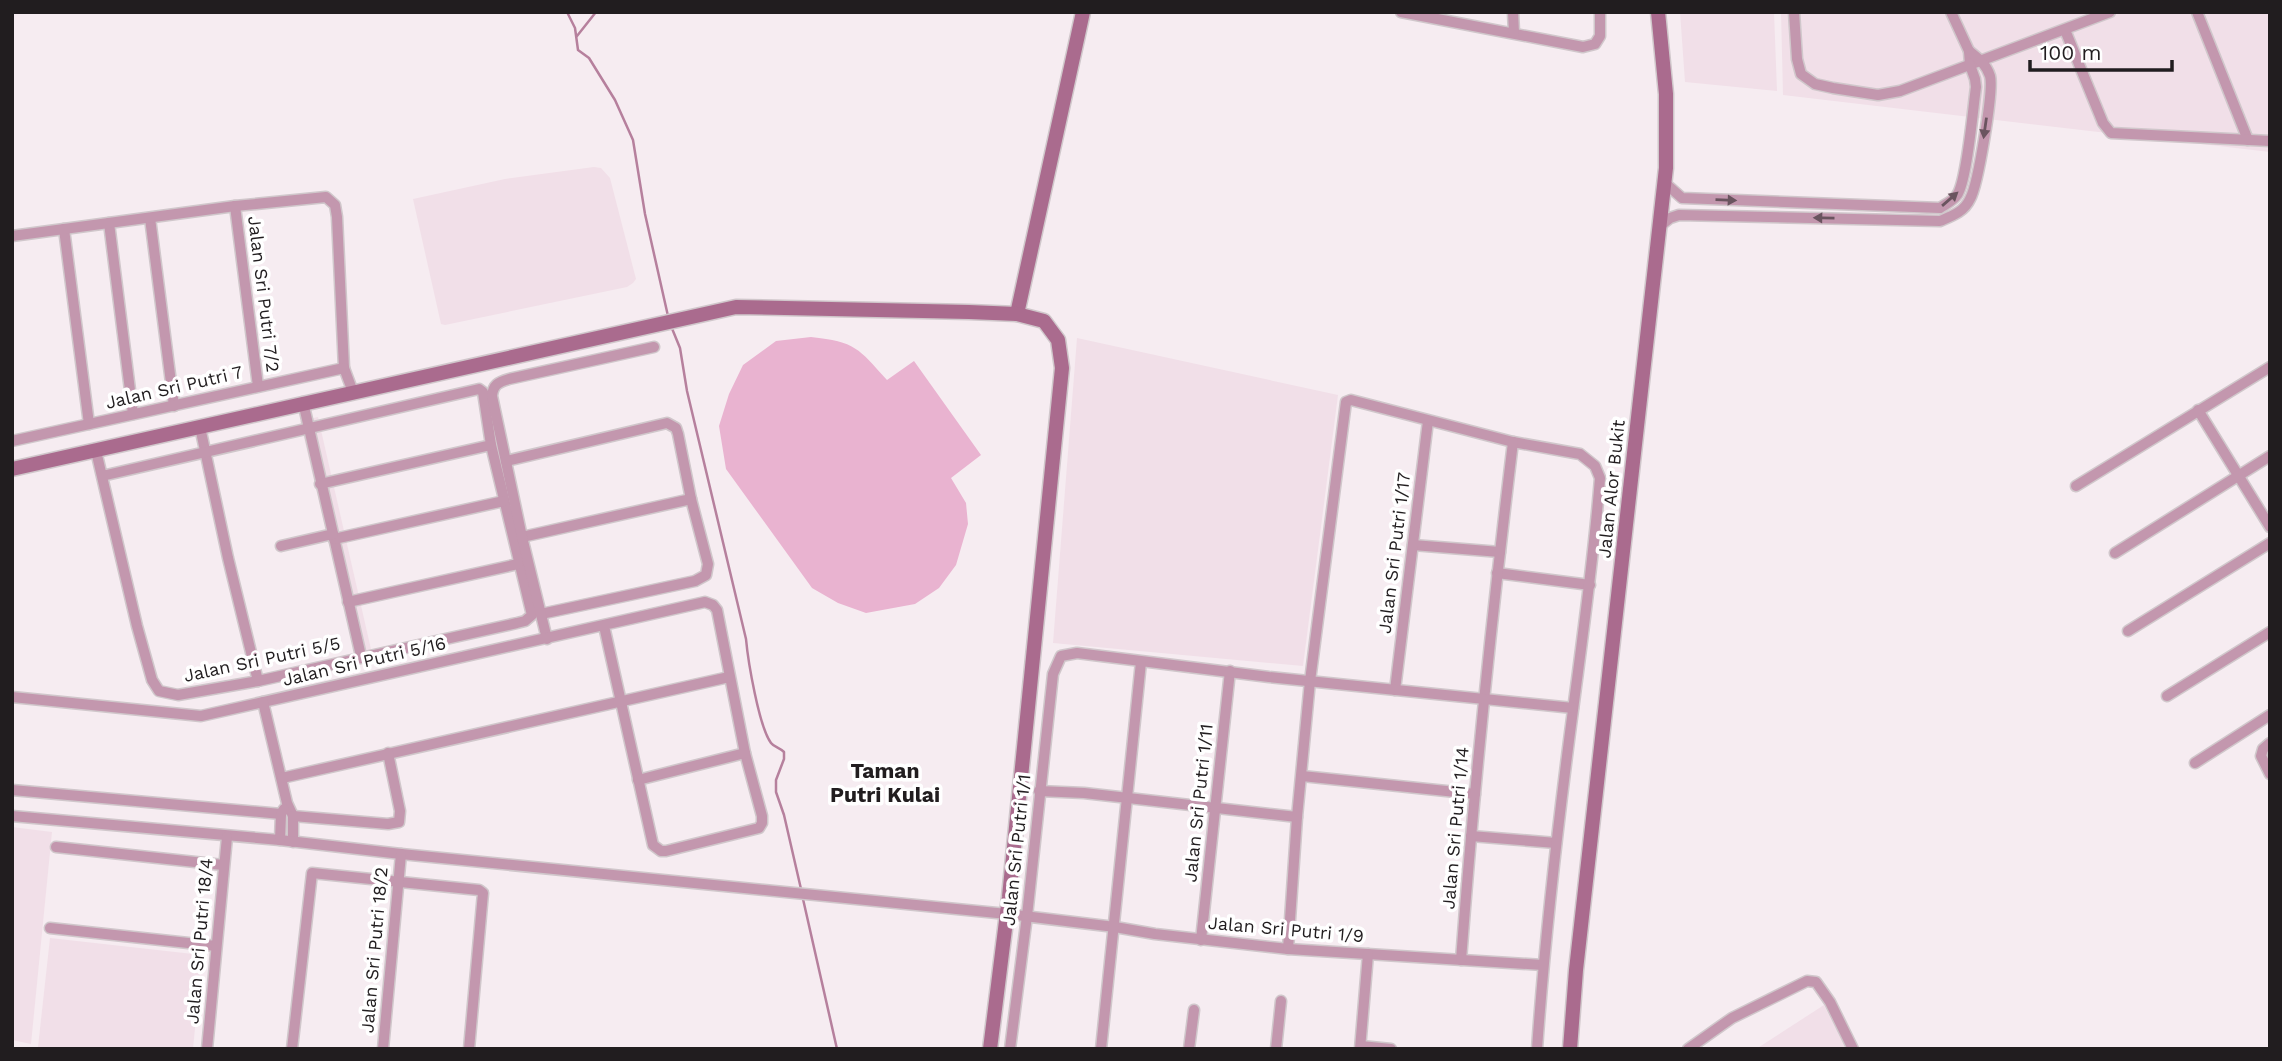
<svg xmlns="http://www.w3.org/2000/svg" width="2282" height="1061" viewBox="0 0 2282 1061" font-family="'Work Sans',sans-serif">
	<style>
		.built { fill: #f1dfe8 }
		.green { fill: #e9b3d0 }
		.lines { fill: none; stroke-linecap: round; stroke-linejoin: round }
		.stream { stroke: #b6809d; stroke-width: 2.5 }
		.street-casing { stroke: #d0c7cb; stroke-width: 13 }
		.secondary-casing { stroke: #d0c7cb; stroke-width: 17 }
		.street { stroke: #c397ae; stroke-width: 10 }
		.secondary { stroke: #aa6b8e; stroke-width: 14 }
		.oneway { fill: #6a545f }
		.labels { text-anchor: middle; dominant-baseline: central; stroke-width: 7; stroke-linejoin: round; paint-order: stroke }
		.street-label { font-size: 18px; fill: #211d1f; stroke: #fff }
		.quarter-label { font-size: 21px; font-weight: bold; fill: #211d1f; stroke: #fff }
	</style>
	<rect width="100%" height="100%" fill="#f6ecf1"/>
	<g class="built">
		<path d="M1680 12H1774L1777 91 1685 82Z"/>
		<path d="M1781 12H2270V152L1783 95Z"/>
		<path d="M594 167 601 168 610 178 636 279 633 283 627 287 445 325 441 324 413 199 505 179Z"/>
		<path d="M1077 338 1338 395 1303 666 1053 643Z"/>
		<path d="M318 417 373 658 357 662 300 421Z"/>
		<path d="M12 827 52 832 31 1044 12 1040Z"/>
		<path d="M50 938 202 955 193 1049 38 1047Z"/>
		<path d="M1824 1005 1846 1049H1756Z"/>
	</g>
	<path class="green" d="M811 337C856 342 858 348 887 380L914 361 981 455 951 478 966 503 968 524 956 565 939 588 915 604 866 613 838 603 812 588 726 469 719 426 729 394 743 365 776 341Z"/>
	<g class="lines">
		<g class="stream">
			<path d="M567 12 575 28 578 50 589 58 615 100 633 140 645 214 668 316"/>
			<path d="M577 36 596 12"/>
			<path d="M671 326 680 348 687 391 746 639C748 661 759 727 771 743 774 747 780 748 784 752V759L776 780V792L784 815 801 889"/>
			<path d="M803 899 837 1049"/>
		</g>
		<g class="street-casing">
			<g id="street">
				<path d="M1401 12 1583 47 1595 44 1600 36V12"/>
				<path d="M1513 12 1514 33"/>
				<path d="M1794 12 1797 59 1801 74 1815 84 1833 88 1878 95 1900 91 2110 12"/>
				<path d="M2197 12 2248 140"/>
				<path d="M2065 30 2103 123 2111 133 2270 141"/>
				<path d="M1665 183 1682 198 1940 208C1946 204 1953 201 1957 195 1967 181 1973 108 1976 87L1975 79 1970 65 1969 51 1951 12"/>
				<path d="M235 206 258 386"/>
				<path d="M150 218 174 406"/>
				<path d="M109 223 133 414"/>
				<path d="M1660 226 1670 218 1679 215 1940 221C1952 216 1964 212 1970 199 1978 185 1994 89 1990 76 1986 64 1979 59 1969 51"/>
				<path d="M64 229 89 424"/>
				<path d="M12 236 235 206 326 197 335 205 337 217 344 368 353 392"/>
				<path d="M303 402 361 656"/>
				<path d="M2198 410 2270 527"/>
				<path d="M200 427 228 558 258 681"/>
				<path d="M12 441 344 368"/>
				<path d="M96 451 137 626 152 680 159 691 178 695 258 681 517 623 525 621 532 615 491 445 483 392 479 389 102 476"/>
				<path d="M506 461 667 423 676 428 678 434 691 499 708 564 706 575 695 581 541 614"/>
				<path d="M320 484 491 445"/>
				<path d="M2076 486 2270 367"/>
				<path d="M522 537 691 499"/>
				<path d="M334 539 504 501"/>
				<path d="M1413 545 1500 552"/>
				<path d="M281 546 333 534"/>
				<path d="M2115 553 2270 456"/>
				<path d="M1497 573 1590 585"/>
				<path d="M348 602 518 564"/>
				<path d="M2128 631 2270 543"/>
				<path d="M547 639 522 537 492 396C493 385 498 382 509 379L654 347"/>
				<path d="M1395 690 1428 421"/>
				<path d="M2167 696 2270 632"/>
				<path d="M12 697 201 716 705 602 713 605 717 610 745 753 762 816V823L759 828 666 851H661L653 845 604 626"/>
				<path d="M263 702 287 803 293 816V842"/>
				<path d="M2270 743 2263 749 2261 756 2270 774"/>
				<path d="M2195 763 2270 715"/>
				<path d="M1302 776 1475 794"/>
				<path d="M282 778 729 677"/>
				<path d="M638 780 745 753"/>
				<path d="M12 790 281 814"/>
				<path d="M1039 791 1084 793 1297 817"/>
				<path d="M12 816 280 840 401 854 1007 914 1115 927 1155 934 1288 949 1543 965"/>
				<path d="M293 816 388 824 399 822 400 811 388 753"/>
				<path d="M1471 836 1556 843"/>
				<path d="M280 840 281 814 284 809"/>
				<path d="M56 847 223 865"/>
				<path d="M50 928 216 946"/>
				<path d="M1201 940 1230 671"/>
				<path d="M1288 949 1297 817 1310 681 1346 402 1351 400 1513 442 1580 454 1595 466 1600 478C1594 556 1583 633 1573 710 1558 823 1545 935 1537 1049"/>
				<path d="M1461 960C1474 787 1492 614 1513 442"/>
				<path d="M1361 1046 1391 1049"/>
				<path d="M207 1049 227 837"/>
				<path d="M292 1049 312 873 479 890 483 893 469 1049"/>
				<path d="M383 1049 401 854"/>
				<path d="M1010 1049 1027 916 1053 674 1061 656 1077 653 1269 677 1573 708"/>
				<path d="M1101 1049 1141 662"/>
				<path d="M1189 1049 1194 1010"/>
				<path d="M1276 1049 1281 1001"/>
				<path d="M1360 1049 1368 954"/>
				<path d="M1688 1049 1732 1018 1807 981 1816 982 1830 1002 1853 1049"/>
			</g>
		</g>
		<g class="secondary-casing">
			<g id="secondary">
				<path d="M1017 314 1083 12"/>
				<path d="M12 469 736 307 969 312 1017 314 1044 321 1058 340 1062 368 1009 897 990 1049"/>
				<path d="M1570 1049 1576 970 1666 168V94L1658 12"/>
			</g>
		</g>
		<use href="#street" class="street"/>
		<use href="#secondary" class="secondary"/>
	</g>
	<defs><path id="oneway-solid" d="M-6-.8H1V-3.2L6.5 0L1 3.2V.8H-6Z" transform="scale(1.75)"/></defs>
	<g class="oneway">
		<use href="#oneway-solid" transform="translate(1985 128) rotate(98)"/>
		<use href="#oneway-solid" transform="translate(1950 199) rotate(-41)"/>
		<use href="#oneway-solid" transform="translate(1726 200) rotate(2)"/>
		<use href="#oneway-solid" transform="translate(1824 218) rotate(-179)"/>
	</g>
	<g class="labels">
		<g class="street-label">
			<text transform="translate(264 294) rotate(83)">Jalan Sri Putri 7/2</text>
			<text transform="translate(174 387) rotate(-13)">Jalan Sri Putri 7</text>
			<text transform="translate(1611 489) rotate(-84)">Jalan Alor Bukit</text>
			<text transform="translate(1394 553) rotate(-83)">Jalan Sri Putri 1/17</text>
			<text transform="translate(262 659) rotate(-12)">Jalan Sri Putri 5/5</text>
			<text transform="translate(364 661) rotate(-13)">Jalan Sri Putri 5/16</text>
			<text transform="translate(1198 803) rotate(-84)">Jalan Sri Putri 1/11</text>
			<text transform="translate(1455 828) rotate(-85)">Jalan Sri Putri 1/14</text>
			<text transform="translate(1016 850) rotate(-84)">Jalan Sri Putri 1/1</text>
			<text transform="translate(1286 929) rotate(5)">Jalan Sri Putri 1/9</text>
			<text transform="translate(199 941) rotate(-85)">Jalan Sri Putri 18/4</text>
			<text transform="translate(374 950) rotate(-85)">Jalan Sri Putri 18/2</text>
		</g>
		<g class="quarter-label">
			<text x="885" y="770">Taman<tspan x="885" dy="24">Putri Kulai</tspan></text>
		</g>
	</g>
	<rect width="2282" height="1061" fill="none" stroke="#211d1f" stroke-width="28"/>
	<path d="M2030 60v10h142v-10" fill="none" stroke="#211d1f" stroke-width="3.5"/>
	<text x="2040" y="60" font-size="21" fill="#211d1f" stroke="#ffffff" stroke-width="5" paint-order="stroke">100 m</text>
</svg>
